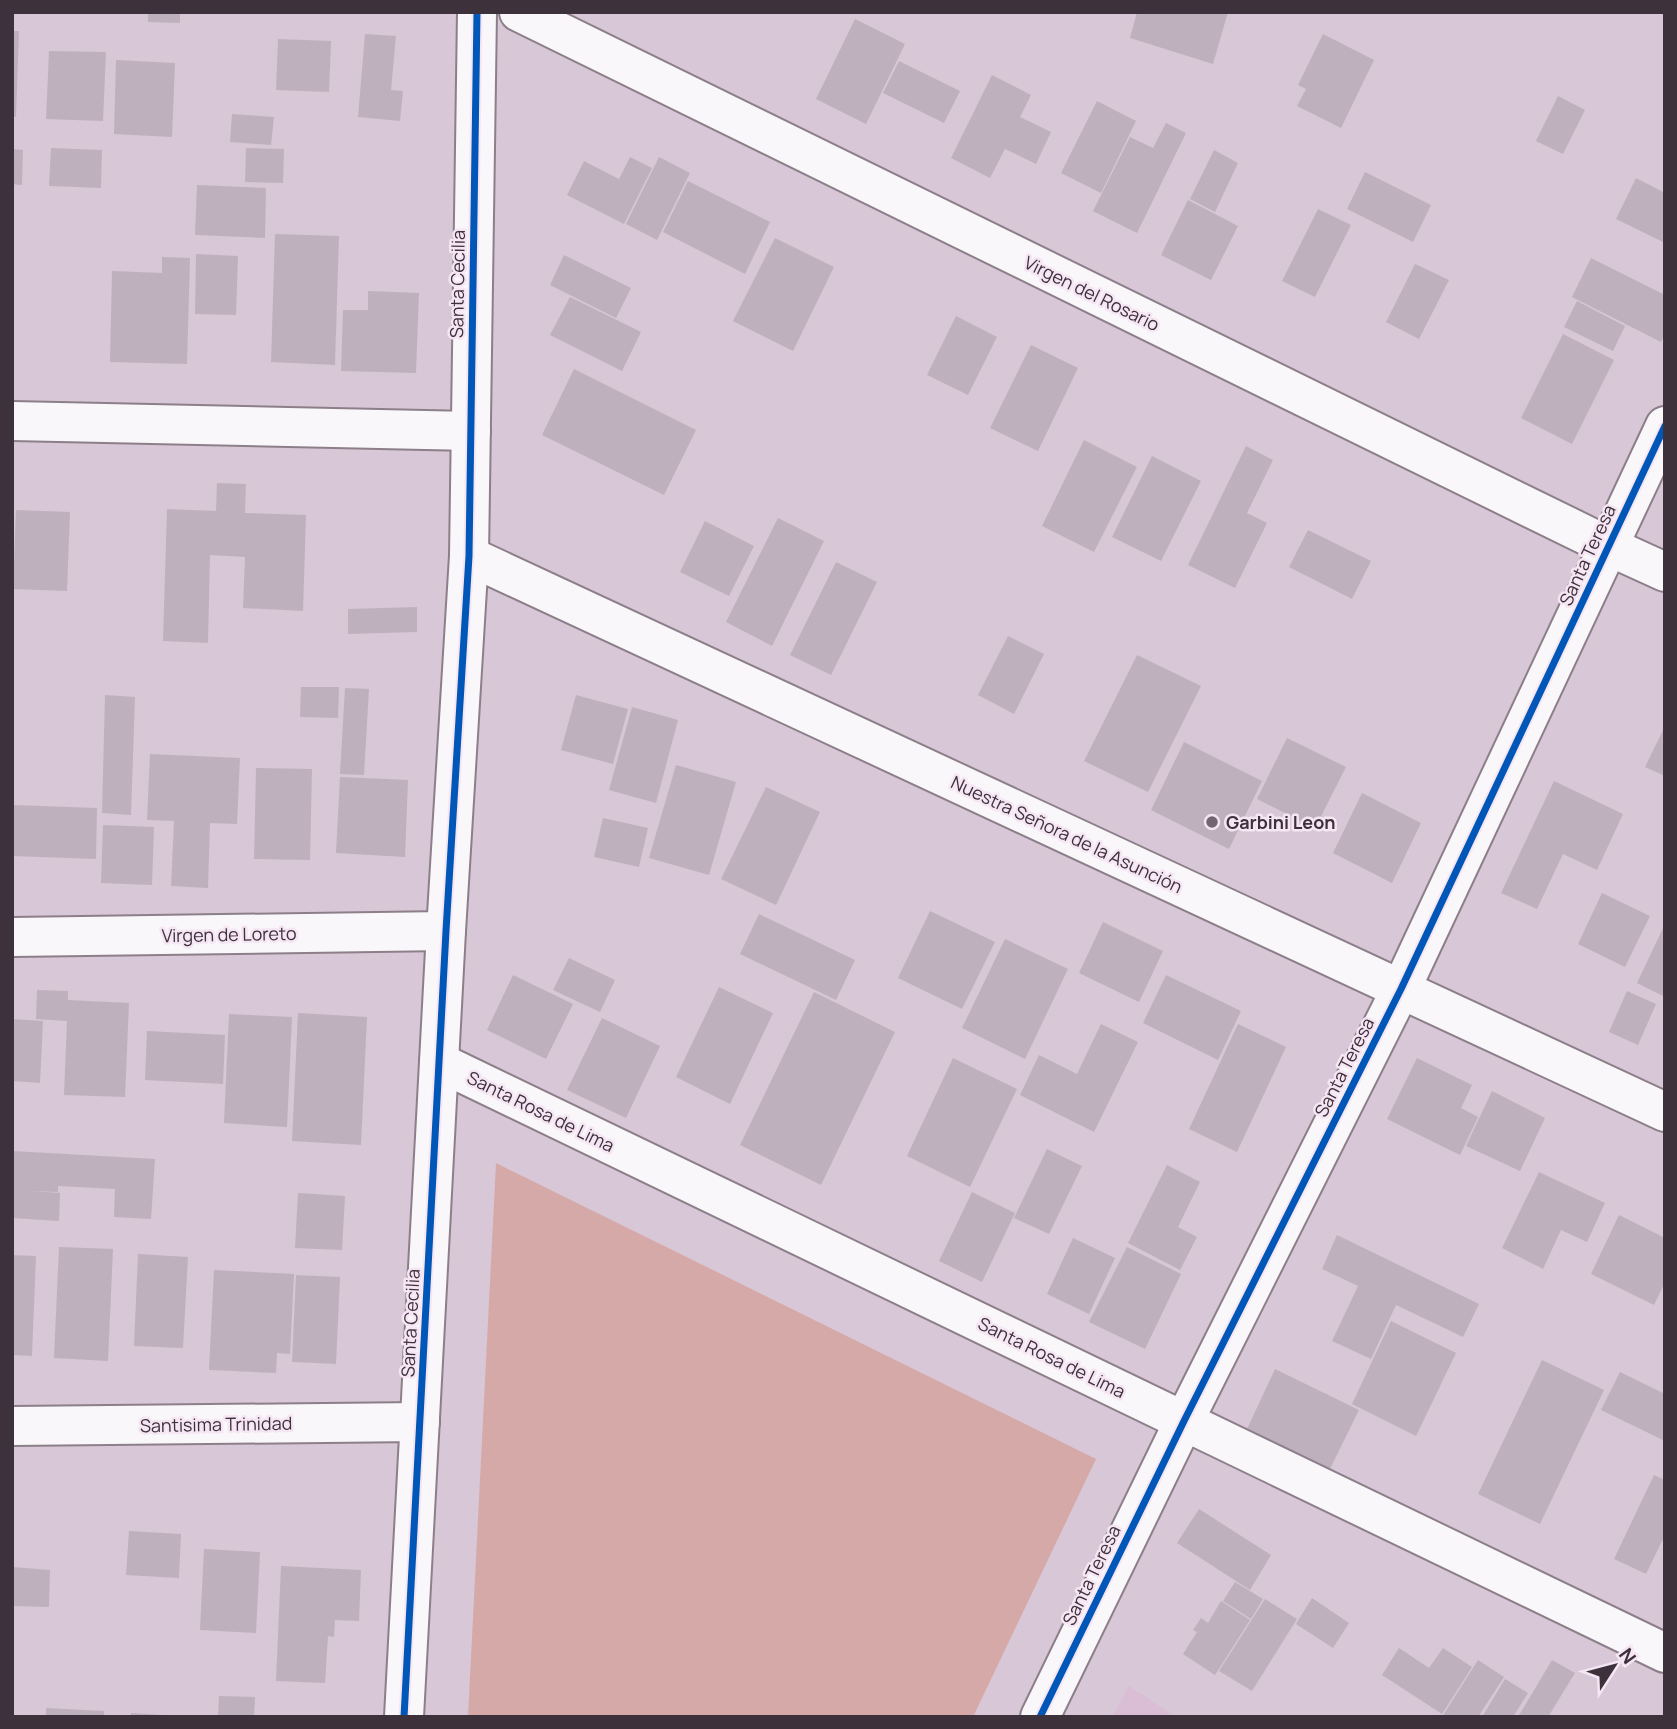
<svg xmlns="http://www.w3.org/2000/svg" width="1677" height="1729" viewBox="0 0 1677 1729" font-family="Manrope,sans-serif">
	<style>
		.built { fill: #dabed6 }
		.green { fill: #d6a9a9 }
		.building { fill: #beb1bd }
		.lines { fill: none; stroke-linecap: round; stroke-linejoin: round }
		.minor-casing { stroke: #8c7f8a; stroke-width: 42 }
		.minor { stroke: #f9f7f9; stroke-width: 38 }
		.cycleway-casing { stroke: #f6e6f4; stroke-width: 11 }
		.cycleway { stroke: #0057b8; stroke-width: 7 }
		.poi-dot { fill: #736671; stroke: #f6e6f4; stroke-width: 2.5 }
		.labels { text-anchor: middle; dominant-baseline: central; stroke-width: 5; stroke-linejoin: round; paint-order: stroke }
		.street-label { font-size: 18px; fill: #3d313b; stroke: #f6e6f4 }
		.poi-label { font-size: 18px; font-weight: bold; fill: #3d313b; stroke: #f6e6f4; text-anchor: start }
	</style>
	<rect width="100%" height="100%" fill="#d8c7d6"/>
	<path class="built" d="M1129 1686 1176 1717H1112Z"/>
	<path class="green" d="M496 1163 1096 1459 973 1717H468Z"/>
	<g class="building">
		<path d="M148 12H180V23L148 22Z"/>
		<path d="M1137 12H1228L1213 64 1130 38Z"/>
		<path d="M855 19 905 44 866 124 816 99Z"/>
		<path d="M12 31H19L16 117 12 116Z"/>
		<path d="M365 34 396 36 391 90 403 91 400 121 358 117Z"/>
		<path d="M1323 34 1374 60 1341 128 1297 106 1306 89 1298 85Z"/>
		<path d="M278 39 331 41 329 92 276 90Z"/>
		<path d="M49 51 106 52 103 121 46 119Z"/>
		<path d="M116 60 175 63 172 137 114 134Z"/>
		<path d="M899 61 960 91 944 123 883 93Z"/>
		<path d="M992 75 1031 95 1020 117 1051 132 1036 164 1005 149 990 178 951 158Z"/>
		<path d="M1558 96 1585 110 1563 154 1536 141Z"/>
		<path d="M1097 101 1136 121 1101 193 1061 173Z"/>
		<path d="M232 114 274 117 271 145 230 142Z"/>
		<path d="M1166 123 1186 133 1137 233 1093 211 1130 137 1153 148Z"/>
		<path d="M51 148 102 150 101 188 49 186Z"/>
		<path d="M246 148 284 149 283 183 245 182Z"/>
		<path d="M12 149 23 150 22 185 12 184Z"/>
		<path d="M1214 150 1238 163 1215 212 1190 199Z"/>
		<path d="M630 157 652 168 624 224 567 195 584 161 619 179Z"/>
		<path d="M659 157 690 173 657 240 626 224Z"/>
		<path d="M1365 172 1431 205 1413 242 1347 209Z"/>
		<path d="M1636 178 1665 193V243L1616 219Z"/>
		<path d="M688 181 770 222 745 274 663 232Z"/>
		<path d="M197 185 266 188 265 238 195 235Z"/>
		<path d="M1188 200 1238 226 1211 280 1161 255Z"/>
		<path d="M1318 209 1351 225 1315 297 1282 281Z"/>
		<path d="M275 234 339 236 335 365 271 362Z"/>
		<path d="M775 238 834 267 793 351 733 321Z"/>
		<path d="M196 254 238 256 236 315 195 314Z"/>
		<path d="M564 255 631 288 616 318 550 285Z"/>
		<path d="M162 257 190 258 187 364 110 362 112 271 162 273Z"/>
		<path d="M1591 258 1665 295V334L1661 342 1572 297Z"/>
		<path d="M1415 264 1449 280 1419 339 1386 322Z"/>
		<path d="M368 291 419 293 416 373 341 371 343 310H368Z"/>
		<path d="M570 297 641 332 622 371 550 335Z"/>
		<path d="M1577 301 1625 326 1613 351 1564 327Z"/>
		<path d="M956 316 997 337 968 395 927 375Z"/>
		<path d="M1563 334 1614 360 1572 444 1521 418Z"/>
		<path d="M1031 345 1078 368 1038 451 990 428Z"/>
		<path d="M574 369 696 430 664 495 542 435Z"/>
		<path d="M1084 440 1137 467 1094 552 1042 526Z"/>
		<path d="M1246 446 1273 460 1247 513 1267 523 1235 588 1188 565Z"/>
		<path d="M1152 456 1201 481 1161 561 1112 537Z"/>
		<path d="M217 483 246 484 245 513 306 515 303 611 243 608 245 557 210 555 208 643 163 641 167 509 216 511Z"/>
		<path d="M16 510 70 512 67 591 13 589Z"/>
		<path d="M778 518 824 541 772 646 726 622Z"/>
		<path d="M705 521 754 546 729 596 680 572Z"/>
		<path d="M1308 530 1371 561 1352 599 1289 567Z"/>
		<path d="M836 562 877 582 831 675 790 655Z"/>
		<path d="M417 607V632L348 634V609Z"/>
		<path d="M1008 636 1044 654 1014 714 978 695Z"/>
		<path d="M1137 655 1201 686 1148 792 1084 761Z"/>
		<path d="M301 687H339L338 718 300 717Z"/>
		<path d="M345 688 369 689 364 775 340 774Z"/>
		<path d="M105 695 135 697 131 815 102 813Z"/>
		<path d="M576 695 628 709 613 764 561 750Z"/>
		<path d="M632 707 678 720 656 803 609 790Z"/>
		<path d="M1665 726V776L1645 767Z"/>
		<path d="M1287 738 1346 767 1315 828 1257 799Z"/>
		<path d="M1184 742 1262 781 1229 849 1151 810Z"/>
		<path d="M150 754 240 758 237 824 210 823 208 888 171 886 174 821 147 820Z"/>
		<path d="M676 765 736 782 709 875 649 858Z"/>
		<path d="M256 768 312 769 310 860 254 859Z"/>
		<path d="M340 777 408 780 405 857 336 853Z"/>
		<path d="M1554 781 1623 814 1597 870 1563 854 1537 909 1501 893Z"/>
		<path d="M766 787 820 812 776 905 721 879Z"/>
		<path d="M1362 793 1421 823 1392 883 1333 853Z"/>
		<path d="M14 805 97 808 96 859 12 856Z"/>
		<path d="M603 818 648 828 639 867 594 857Z"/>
		<path d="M103 825 154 827 152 885 101 883Z"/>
		<path d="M1602 893 1650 916 1625 967 1578 944Z"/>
		<path d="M930 911 995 942 962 1009 898 978Z"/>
		<path d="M759 914 855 960 836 1000 740 954Z"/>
		<path d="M1103 922 1163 951 1139 1002 1079 973Z"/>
		<path d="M1665 924V997L1637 983Z"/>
		<path d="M1005 939 1068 969 1025 1059 962 1028Z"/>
		<path d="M569 958 615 980 600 1012 553 990Z"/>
		<path d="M513 975 573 1004 546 1059 487 1030Z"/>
		<path d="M1166 975 1241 1011 1218 1060 1143 1023Z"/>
		<path d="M719 987 773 1013 730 1104 676 1077Z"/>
		<path d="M37 990 68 991V1000L129 1003 125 1097 64 1095 67 1021 36 1019Z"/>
		<path d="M1627 991 1656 1004 1638 1045 1609 1032Z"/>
		<path d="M814 992 895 1032 821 1185 740 1145Z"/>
		<path d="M298 1013 367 1017 361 1145 292 1141Z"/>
		<path d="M229 1014 292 1017 287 1127 224 1123Z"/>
		<path d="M602 1018 660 1046 626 1118 567 1090Z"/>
		<path d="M12 1019 43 1021 40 1083 12 1081Z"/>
		<path d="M1101 1024 1138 1042 1094 1132 1020 1095 1039 1055 1077 1074Z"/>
		<path d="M1238 1024 1286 1047 1237 1152 1189 1129Z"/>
		<path d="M147 1031 225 1035 223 1084 145 1080Z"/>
		<path d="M953 1058 1017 1089 970 1187 907 1156Z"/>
		<path d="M1417 1058 1472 1085 1461 1108 1478 1117 1460 1155 1387 1119Z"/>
		<path d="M1492 1091 1545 1118 1520 1171 1466 1146Z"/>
		<path d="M1047 1149 1082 1166 1049 1234 1014 1218Z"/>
		<path d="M12 1151 155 1159 151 1219 114 1217 115 1189 58 1186V1192L30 1191 60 1193 59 1221 12 1218Z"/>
		<path d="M1167 1165 1200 1182 1178 1227 1197 1237 1180 1270 1128 1243Z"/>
		<path d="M1539 1172 1605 1203 1587 1242 1561 1230 1543 1269 1502 1248Z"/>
		<path d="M972 1192 1015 1213 982 1282 939 1261Z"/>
		<path d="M298 1193 345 1196 342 1250 295 1248Z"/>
		<path d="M1619 1215 1665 1238V1282L1654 1305 1591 1274Z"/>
		<path d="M1337 1235 1479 1304 1463 1337 1396 1305 1371 1359 1332 1341 1358 1286 1322 1269Z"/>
		<path d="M1073 1238 1115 1258 1089 1314 1047 1294Z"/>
		<path d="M59 1247 113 1249 108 1361 54 1358Z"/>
		<path d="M1127 1247 1181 1274 1145 1349 1089 1322Z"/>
		<path d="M138 1254 188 1257 183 1348 134 1346Z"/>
		<path d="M12 1255 36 1256 32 1356 12 1355Z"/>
		<path d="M214 1270 294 1274 290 1354 277 1353 276 1373 209 1370Z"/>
		<path d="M296 1275 340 1277 336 1364 292 1362Z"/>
		<path d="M1391 1321 1456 1353 1416 1436 1352 1404Z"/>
		<path d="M1542 1360 1604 1390 1540 1524 1478 1494Z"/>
		<path d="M1275 1369 1359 1410 1330 1469 1247 1429Z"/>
		<path d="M1620 1372 1665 1394V1441L1601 1410Z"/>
		<path d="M1654 1475 1665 1480V1535L1646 1574 1614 1559Z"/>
		<path d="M1199 1509 1271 1555 1250 1590 1177 1543Z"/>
		<path d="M129 1531 181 1534 179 1578 126 1575Z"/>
		<path d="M204 1549 260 1552 256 1633 200 1630Z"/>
		<path d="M281 1566 361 1570 359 1621 335 1620 334 1637 328 1636 325 1683 276 1681Z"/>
		<path d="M12 1567 50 1570 49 1607 12 1606Z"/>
		<path d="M1235 1582 1263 1599 1251 1619 1223 1601Z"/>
		<path d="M1312 1598 1349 1623 1333 1648 1296 1624Z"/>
		<path d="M1265 1599 1297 1619 1252 1691 1219 1671Z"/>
		<path d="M1221 1601 1250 1620 1215 1675 1183 1654 1197 1632 1193 1630 1201 1618 1208 1623Z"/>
		<path d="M1399 1648 1429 1668 1443 1648 1472 1667 1442 1714 1382 1675Z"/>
		<path d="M1478 1660 1504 1677 1478 1717H1442Z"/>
		<path d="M1552 1660 1575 1673 1548 1717H1518Z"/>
		<path d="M1505 1679 1528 1693 1513 1717H1482Z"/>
		<path d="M219 1696 255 1697 254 1717H218Z"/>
		<path d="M46 1708 104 1711V1717H46Z"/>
		<path d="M131 1713 162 1715V1717H131Z"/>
	</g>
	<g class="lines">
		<g class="minor-casing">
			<g id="minor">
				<path d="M519 12 1608 546 1665 572"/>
				<path d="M12 421 471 431"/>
				<path d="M469 556 1665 1112"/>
				<path d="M12 937 446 931"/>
				<path d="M439 1062 1665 1653"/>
				<path d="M12 1426 420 1422"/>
				<path d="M404 1717 446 931 469 556 477 12"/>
				<path d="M1040 1717 1184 1421 1401 989 1665 426"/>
			</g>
		</g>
		<use href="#minor" class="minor"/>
		<g class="cycleway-casing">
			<g id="cycleway">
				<path d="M404 1717 446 931 469 556 477 12"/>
				<path d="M1040 1717 1184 1421 1401 989 1665 426"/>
			</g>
		</g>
		<use href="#cycleway" class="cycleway"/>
	</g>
	<circle class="poi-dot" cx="1212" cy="822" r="7"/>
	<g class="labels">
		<g class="street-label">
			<text transform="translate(457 284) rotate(-89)">Santa Cecilia</text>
			<text transform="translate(1092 293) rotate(26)">Virgen del Rosario</text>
			<text transform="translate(1587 555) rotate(-65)">Santa Teresa</text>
			<text transform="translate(1067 834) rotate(25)">Nuestra Señora de la Asunción</text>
			<text transform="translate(229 934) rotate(-1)">Virgen de Loreto</text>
			<text transform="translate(1344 1067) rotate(-63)">Santa Teresa</text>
			<text transform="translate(541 1111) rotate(26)">Santa Rosa de Lima</text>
			<text transform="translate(410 1323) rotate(-87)">Santa Cecilia</text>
			<text transform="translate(1052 1357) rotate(26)">Santa Rosa de Lima</text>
			<text transform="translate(216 1424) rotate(-1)">Santisima Trinidad</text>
			<text transform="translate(1091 1575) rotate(-64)">Santa Teresa</text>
		</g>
		<g class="poi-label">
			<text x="1226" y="822">Garbini Leon</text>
		</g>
	</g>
	<rect width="1677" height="1729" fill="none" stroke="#3d313b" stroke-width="28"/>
	<g transform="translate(1614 1666) rotate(54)" stroke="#f6e6f4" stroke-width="5" paint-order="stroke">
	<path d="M0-5L12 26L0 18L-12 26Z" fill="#3d313b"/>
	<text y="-10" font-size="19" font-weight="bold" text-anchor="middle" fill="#3d313b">N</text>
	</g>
</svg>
